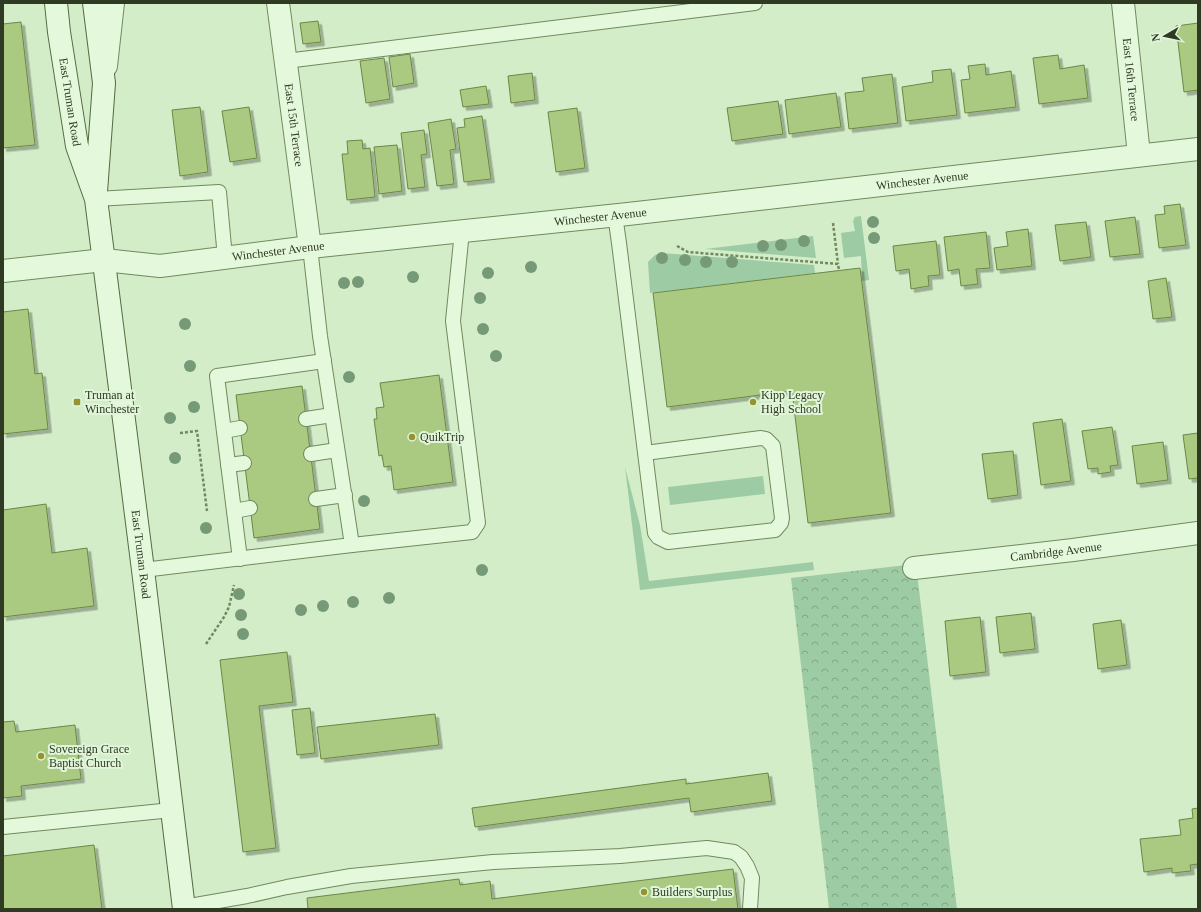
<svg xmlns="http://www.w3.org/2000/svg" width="1201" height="912" viewBox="0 0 1201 912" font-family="'Times New Roman',serif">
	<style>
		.green { fill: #9dcba3 }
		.forest { fill: url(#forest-crowns) }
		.building { fill: #aac981; stroke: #6c8745; filter: url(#shadow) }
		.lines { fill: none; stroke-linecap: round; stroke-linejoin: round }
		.service-casing { stroke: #72895e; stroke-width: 16 }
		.minor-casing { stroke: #72895e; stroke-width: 24 }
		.secondary-casing { stroke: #556b41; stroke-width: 24 }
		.path { stroke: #72895e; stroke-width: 2.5; stroke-dasharray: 3 2; stroke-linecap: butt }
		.service { stroke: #e4f8dc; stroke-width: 14 }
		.minor { stroke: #e4f8dc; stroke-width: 22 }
		.secondary { stroke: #e4f8dc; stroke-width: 22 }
		.tree { fill: #769978 }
		.poi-dot { fill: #949531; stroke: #e0f5d9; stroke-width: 1.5 }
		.labels { text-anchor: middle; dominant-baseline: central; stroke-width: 4; stroke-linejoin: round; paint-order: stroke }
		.street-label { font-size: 12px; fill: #2e3a21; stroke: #e0f5d9 }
		.poi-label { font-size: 12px; fill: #2e3a21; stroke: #e0f5d9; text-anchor: start }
	</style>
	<defs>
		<pattern id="forest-crowns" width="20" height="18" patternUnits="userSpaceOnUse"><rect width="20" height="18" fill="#9dcba3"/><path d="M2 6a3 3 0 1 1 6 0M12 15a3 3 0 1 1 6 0" fill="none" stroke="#80a684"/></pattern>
		<filter id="shadow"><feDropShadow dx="3.5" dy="3.5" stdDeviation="0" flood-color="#0004"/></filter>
	</defs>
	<rect width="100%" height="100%" fill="#d3edc9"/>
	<g class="green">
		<path d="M861 216 869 280 862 281 861 256 844 258 841 233 855 231 853 221 855 217Z"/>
		<path d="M813 236 816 258 705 249Z"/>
		<path d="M662 253 814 265 815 273 650 293 648 262 655 255Z"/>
		<path d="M625 467 640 525 649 581 813 562 814 570 640 590Z"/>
		<path d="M763 476 765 494 670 505 668 487Z"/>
	</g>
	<path class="forest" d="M916 564 957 909H829L791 578Z"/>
	<g class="building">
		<path d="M318 21 321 42 303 44 300 23Z"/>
		<path d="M21 22 35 145 3 148V24Z"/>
		<path d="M1198 23V90L1184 92 1176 26Z"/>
		<path d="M410 54 414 83 393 87 389 57Z"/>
		<path d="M1058 55 1060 69 1084 65 1088 98 1039 104 1033 58Z"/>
		<path d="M384 58 390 99 366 103 360 61Z"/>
		<path d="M985 64 986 75 1011 71 1016 107 965 113 961 80 970 79 968 66Z"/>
		<path d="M951 69 957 115 906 121 902 87 933 82 932 71Z"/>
		<path d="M532 73 535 100 511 103 508 76Z"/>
		<path d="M892 74 898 123 849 129 845 93 864 91 862 78Z"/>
		<path d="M486 86 489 104 463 107 460 90Z"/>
		<path d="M836 93 841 127 789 134 785 100Z"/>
		<path d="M778 101 783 134 732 141 727 108Z"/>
		<path d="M200 107 208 172 180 176 172 110Z"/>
		<path d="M249 107 257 158 230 162 222 111Z"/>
		<path d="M577 108 585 168 556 172 548 112Z"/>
		<path d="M482 116 491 179 464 182 457 128 465 127 464 119Z"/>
		<path d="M451 119 456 149 450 150 454 184 437 186 428 123Z"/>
		<path d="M424 130 427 154 421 155 425 187 408 189 401 133Z"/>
		<path d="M362 140 363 149 370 148 375 197 347 200 342 154H348L347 141Z"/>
		<path d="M397 145 402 191 379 194 374 147Z"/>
		<path d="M1180 204 1186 245 1159 248 1155 215 1165 214 1164 206Z"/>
		<path d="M1135 217 1140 254 1110 257 1105 221Z"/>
		<path d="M1086 222 1091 257 1060 261 1055 225Z"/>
		<path d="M1028 229 1032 266 997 270 994 248 1008 246 1006 232Z"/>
		<path d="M986 232 990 268 976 269 978 284 961 286 959 269 948 271 944 237Z"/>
		<path d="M936 241 940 275 928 276 929 286 911 289 909 269 896 271 893 246Z"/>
		<path d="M860 268 891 513 808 523 792 391 667 407 653 293Z"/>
		<path d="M1166 278 1172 317 1153 319 1148 281Z"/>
		<path d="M28 309 35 374 42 373 48 429 3 434V312Z"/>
		<path d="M439 375 453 482 394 490 391 466 384 467 382 455 379 456 374 419H377L376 408 384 407 380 383Z"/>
		<path d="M302 386 320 529 254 538 236 395Z"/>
		<path d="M1062 419 1071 481 1041 485 1033 423Z"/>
		<path d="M1112 427 1118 465 1110 466 1111 472 1098 474V468L1088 469 1082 431Z"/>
		<path d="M1198 433V478L1189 479 1183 435Z"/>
		<path d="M1163 442 1168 480 1137 484 1132 446Z"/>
		<path d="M1013 451 1018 495 988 499 982 454Z"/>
		<path d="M46 504 52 553 87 548 94 606 3 617V510Z"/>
		<path d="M1031 613 1035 649 1000 653 996 617Z"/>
		<path d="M980 617 986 672 950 676 945 621Z"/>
		<path d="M1121 620 1127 665 1098 669 1093 624Z"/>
		<path d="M287 652 293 702 259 706 276 848 243 852 220 660Z"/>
		<path d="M310 708 315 753 297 755 292 710Z"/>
		<path d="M435 714 439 745 321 759 317 727Z"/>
		<path d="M14 721 16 732 75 725 81 779 21 786 22 796 3 798V722Z"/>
		<path d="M768 773 772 801 691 812 689 798 475 827 472 808 686 779V784Z"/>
		<path d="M1198 808V864L1190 865 1191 871 1172 873V868L1144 872 1140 839 1181 835 1179 820 1193 818 1192 809Z"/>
		<path d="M94 845 102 909H3V856Z"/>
		<path d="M733 869 738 909H308L307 898 459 879 460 885 490 881 492 899Z"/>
	</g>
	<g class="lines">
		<g class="service-casing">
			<g id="service">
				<path d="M286 61 755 3"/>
				<path d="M96 199 219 192 225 258"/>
				<path d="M615 215 619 243 655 533 658 537 668 542 775 530 781 523 782 518 773 446 766 439 761 438 645 453"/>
				<path d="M306 419 332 415"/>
				<path d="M224 431 240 428"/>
				<path d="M311 454 337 450"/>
				<path d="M228 465 244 463"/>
				<path d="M316 499 345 495"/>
				<path d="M234 511 250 508"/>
				<path d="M352 545 472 532 478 523 453 321 462 231"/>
				<path d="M240 559 217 376 324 361"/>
				<path d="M143 570 352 545 320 336 310 247"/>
				<path d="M3 827 172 810"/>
				<path d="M184 907 247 896 287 887 351 876 493 862 620 856 707 848 734 852 741 857 747 866 752 878 750 909"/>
			</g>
		</g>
		<g class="minor-casing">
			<g id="minor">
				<path id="s1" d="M278 3 310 247"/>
				<path id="s2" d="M1123 3 1139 155"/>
				<path d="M106 66 113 3"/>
				<path id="s3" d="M3 271 104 260 160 266 310 247 628 214 1198 149"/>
				<path id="s4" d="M914 568 1073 550 1198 533"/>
			</g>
		</g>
		<g class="secondary-casing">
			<g id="secondary">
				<path id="s5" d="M56 3 59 32 77 146 96 199 143 570 184 909"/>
				<path d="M94 3 104 83 96 192"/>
			</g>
		</g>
		<g class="path">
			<path d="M833 223 838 264"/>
			<path d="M677 246 688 252 838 264 839 270"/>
			<path d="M180 433 197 431 207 511"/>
			<path d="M206 644 224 617 229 607 234 585"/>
		</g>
		<use href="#service" class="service"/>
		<use href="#minor" class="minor"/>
		<use href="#secondary" class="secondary"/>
	</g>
	<g class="tree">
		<circle cx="873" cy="222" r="6"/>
		<circle cx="874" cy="238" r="6"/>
		<circle cx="804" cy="241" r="6"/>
		<circle cx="781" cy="245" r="6"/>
		<circle cx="763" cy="246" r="6"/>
		<circle cx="662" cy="258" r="6"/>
		<circle cx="685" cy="260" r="6"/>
		<circle cx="706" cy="262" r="6"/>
		<circle cx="732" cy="262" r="6"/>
		<circle cx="531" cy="267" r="6"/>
		<circle cx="488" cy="273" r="6"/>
		<circle cx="413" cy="277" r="6"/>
		<circle cx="358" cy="282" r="6"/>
		<circle cx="344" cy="283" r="6"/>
		<circle cx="480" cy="298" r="6"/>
		<circle cx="185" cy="324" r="6"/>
		<circle cx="483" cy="329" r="6"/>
		<circle cx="496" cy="356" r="6"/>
		<circle cx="190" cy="366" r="6"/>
		<circle cx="349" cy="377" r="6"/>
		<circle cx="194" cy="407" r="6"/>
		<circle cx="170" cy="418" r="6"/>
		<circle cx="175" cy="458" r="6"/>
		<circle cx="364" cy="501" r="6"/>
		<circle cx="206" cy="528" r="6"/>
		<circle cx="482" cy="570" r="6"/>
		<circle cx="239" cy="594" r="6"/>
		<circle cx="389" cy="598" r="6"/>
		<circle cx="353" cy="602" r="6"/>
		<circle cx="323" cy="606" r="6"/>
		<circle cx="301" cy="610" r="6"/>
		<circle cx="241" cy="615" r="6"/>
		<circle cx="243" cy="634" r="6"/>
	</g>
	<g class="poi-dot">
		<rect x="73" y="398" width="8" height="8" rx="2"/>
		<circle cx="753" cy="402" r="4"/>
		<circle cx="412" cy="437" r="4"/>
		<circle cx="41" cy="756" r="4"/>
		<circle cx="644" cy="892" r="4"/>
	</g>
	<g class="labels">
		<g class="street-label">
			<text stroke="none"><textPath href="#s2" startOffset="77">East 16th Terrace</textPath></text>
			<text stroke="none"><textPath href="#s5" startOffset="100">East Truman Road</textPath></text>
			<text stroke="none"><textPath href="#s1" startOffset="123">East 15th Terrace</textPath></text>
			<text stroke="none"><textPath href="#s3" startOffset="925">Winchester Avenue</textPath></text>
			<text stroke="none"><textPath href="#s3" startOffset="601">Winchester Avenue</textPath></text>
			<text stroke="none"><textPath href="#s3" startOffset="277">Winchester Avenue</textPath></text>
			<text stroke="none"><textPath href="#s4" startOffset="143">Cambridge Avenue</textPath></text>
			<text stroke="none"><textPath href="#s5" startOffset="559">East Truman Road</textPath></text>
		</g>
		<g class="poi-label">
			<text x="85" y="395">Truman at<tspan x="85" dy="14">Winchester</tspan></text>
			<text x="761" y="395">Kipp Legacy<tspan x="761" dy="14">High School</tspan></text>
			<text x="420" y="437">QuikTrip</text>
			<text x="49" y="749">Sovereign Grace<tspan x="49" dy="14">Baptist Church</tspan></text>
			<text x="652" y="892">Builders Surplus</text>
		</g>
	</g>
	<rect width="1201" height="912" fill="none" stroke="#2e3a21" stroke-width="8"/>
	<g transform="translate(1165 36) rotate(261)" stroke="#e0f5d9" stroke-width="3" paint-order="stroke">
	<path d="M0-3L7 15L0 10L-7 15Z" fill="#2e3a21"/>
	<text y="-6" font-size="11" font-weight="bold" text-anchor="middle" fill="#2e3a21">N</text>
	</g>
</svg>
